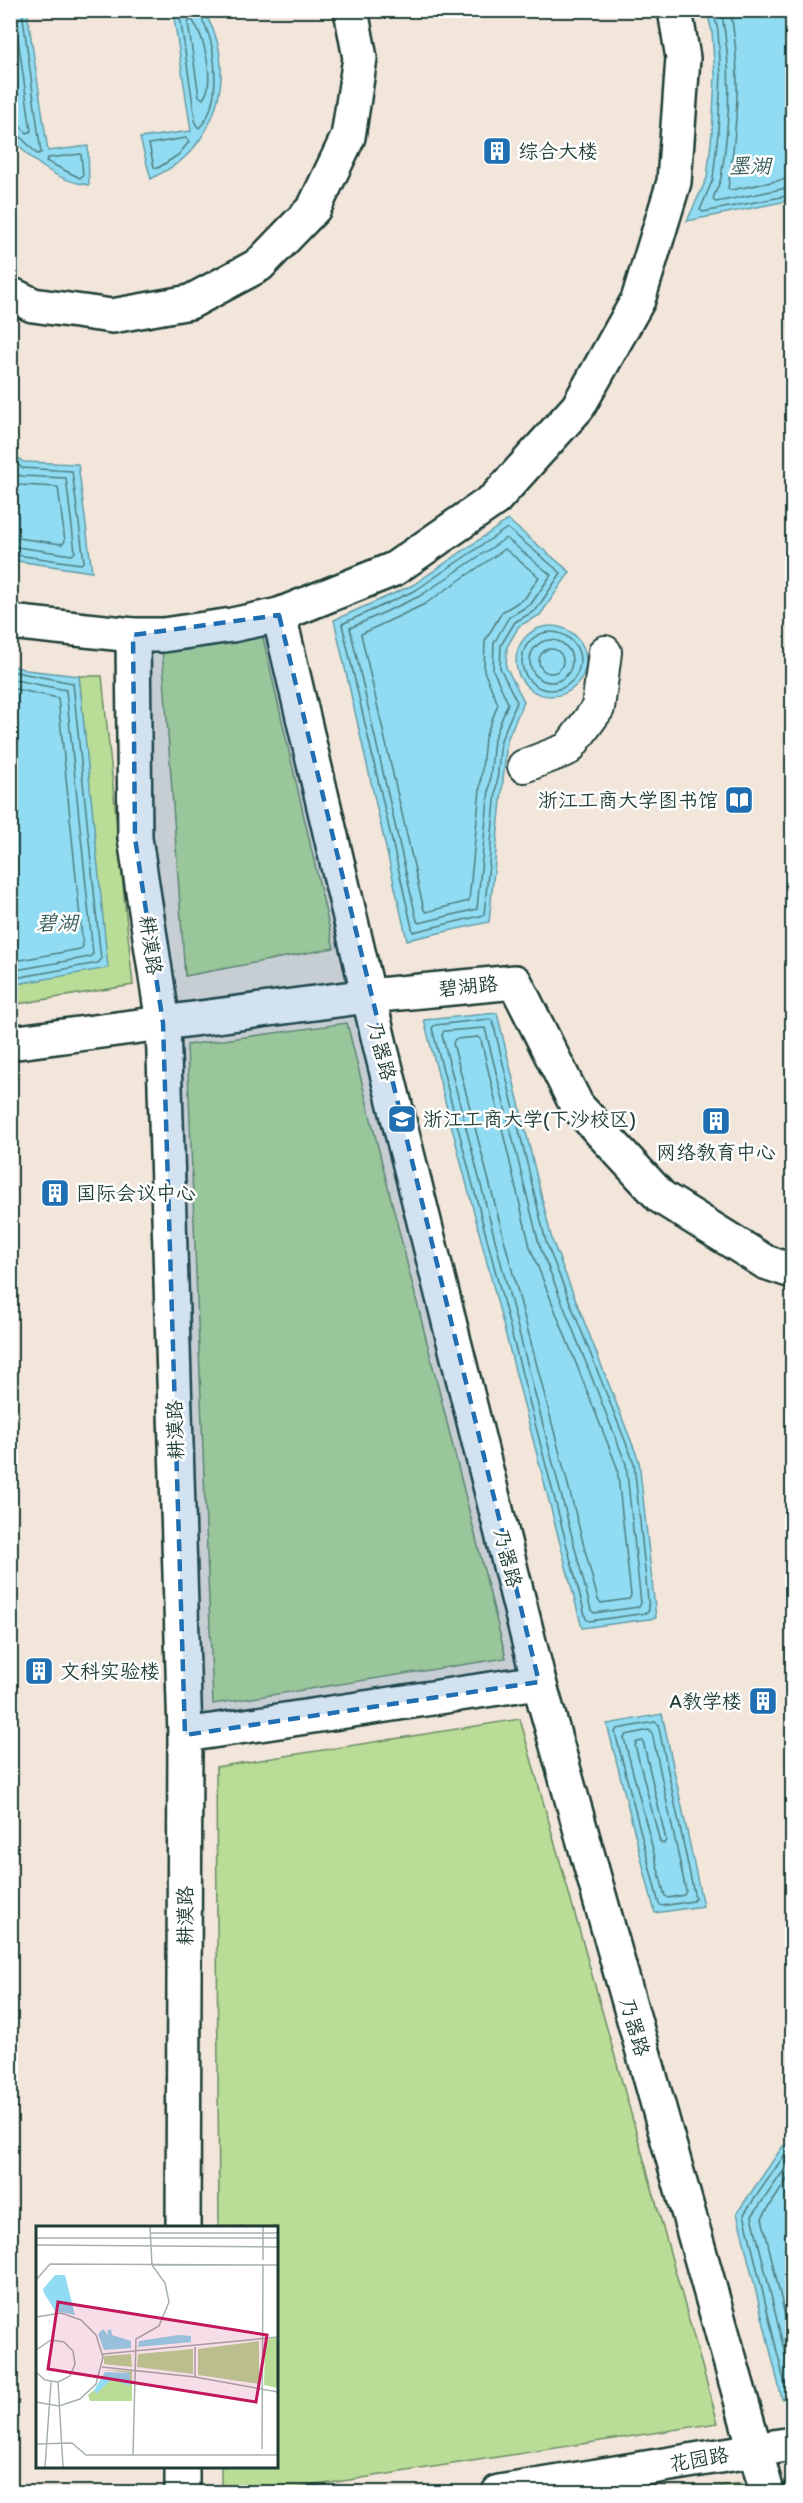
<svg xmlns="http://www.w3.org/2000/svg" width="803" height="2503" viewBox="0 0 803 2503" font-family="Itim,'LXGW WenKai TC',sans-serif">
	<style>
		.built { fill: #f2e6db; fill-rule: evenodd }
		.green { fill: #b9dc96; stroke: #6c8c65; stroke-width: 1.5 }
		.water { fill: #91dcf2; stroke: #639ca6; stroke-width: 1.5 }
		.lines { fill: none; stroke-linecap: round; stroke-linejoin: round }
		.shore { stroke: #4d7d80; stroke-width: 1.5 }
		.pedestrian-casing { stroke: #1f3d34; stroke-width: 36 }
		.minor-casing { stroke: #1f3d34; stroke-width: 38 }
		.pedestrian { stroke: #fff; stroke-width: 32 }
		.minor { stroke: #fff; stroke-width: 33 }
		.marked { fill: #1f6fb2; fill-opacity: 0.2; stroke: #1f6fb2; stroke-width: 4.5; stroke-dasharray: 12 8; stroke-linejoin: round }
		.labels { text-anchor: middle; dominant-baseline: central; stroke-width: 5; stroke-linejoin: round; paint-order: stroke }
		.poi-label { font-size: 20px; fill: #1f3d34; stroke: #fff; text-anchor: start }
		.street-label { font-size: 20px; fill: #1f3d34; stroke: #fff }
		.water-label { font-size: 21px; font-style: italic; fill: #365d5a; stroke: #fff }
		.inset-road { fill: none; stroke: #a5b1ae; stroke-width: 1.5 }
		.view { fill: #c2185b; fill-opacity: 0.15; stroke: #c2185b; stroke-width: 3 }
		.inset-edge { fill: none; stroke: #1f3d34; stroke-width: 3 }
	</style>
	<rect width="100%" height="100%" fill="#fff"/>
	<filter id="ink" filterUnits="userSpaceOnUse"><feTurbulence type="fractalNoise" baseFrequency=".0167" numOctaves="2"/><feDisplacementMap in="SourceGraphic" scale="12" xChannelSelector="R" yChannelSelector="G"/><feConvolveMatrix kernelMatrix="1 2 1 2 8 2 1 2 1" color-interpolation-filters="sRGB"/></filter>
	<g filter="url(#ink)">
		<path class="built" d="M11 11H792V2492H11ZM38 2227H276V2466H38Z"/>
		<g class="green">
			<path d="M262 633 334 948 185 976 162 649Z"/>
			<path d="M79 676H102L133 985 11 1005V985L107 967Z"/>
			<path d="M347 1023 506 1658 213 1704 187 1045Z"/>
			<path d="M520 1719 718 2423 272 2492H221V2466H276V2227H219L216 1767Z"/>
			<path d="M740 2483 753 2492H681Z"/>
		</g>
		<g class="water">
			<path d="M11 11H27L48 151 88 146 89 185C59 182 24 159 11 132Z"/>
			<path d="M173 11H203C234 56 224 122 183 159 174 167 161 173 151 179L140 138 191 131Z"/>
			<path d="M707 11H792V200L687 221 707 178 712 133 715 76 712 32Z"/>
			<path d="M10 450 23 462 78 464 92 572 11 560Z"/>
			<path d="M508 520 570 572 540 615 519 626 507 647 506 667 524 701 507 740 489 922 407 940 334 620 413 585Z"/>
			<circle cx="551" cy="661" r="35"/>
			<path d="M11 665 26 670 79 676 108 968 11 985Z"/>
			<path d="M497 1013 552 1240 639 1461 656 1618 582 1628 424 1020Z"/>
			<path d="M662 1714 703 1906 655 1913 607 1724Z"/>
			<path d="M792 2145V2397L782 2399 737 2213 783 2146Z"/>
		</g>
		<g class="lines">
			<g class="shore">
				<path d="M179 10 196 125 199 128C221 107 217 54 206 27 204 21 199 17 198 10"/>
				<path d="M713 10 718 31 721 75 718 133 713 179 700 210 703 212 792 195"/>
				<path d="M721 10C732 64 730 124 721 178 719 186 714 193 713 200L716 202 792 187"/>
				<path d="M730 10C742 68 737 130 728 188L731 190 792 178"/>
				<path d="M190 20 193 21C204 36 216 83 203 99L199 96 188 23Z"/>
				<path d="M10 53 19 112 17 115H10"/>
				<path d="M10 124 19 125 27 133 31 131 14 10"/>
				<path d="M10 132 17 133 37 154 41 153 22 10"/>
				<path d="M186 138 189 142 178 155 158 168 154 167 149 144Z"/>
				<path d="M81 154 83 175 80 178 46 161 48 158Z"/>
				<path d="M10 458 22 468 72 471 84 561 81 564 10 554"/>
				<path d="M10 469 21 476 66 478 75 552 72 555 10 546"/>
				<path d="M10 481 20 485 58 487 65 541 62 544 10 537"/>
				<path d="M507 528 561 573 536 610 515 622 501 645 500 668 517 702 501 740 484 915 413 932 342 624 416 590Z"/>
				<path d="M506 538 551 575 531 604 509 617 494 643 493 670 508 703 494 739 477 909 419 923 417 921 350 628 420 596Z"/>
				<path d="M505 549 539 577 525 598 502 612 485 641 484 671 498 704 485 738 469 901 426 912 424 910 361 634 425 604Z"/>
				<circle cx="551" cy="661" r="29"/>
				<circle cx="551" cy="661" r="21"/>
				<circle cx="551" cy="661" r="12"/>
				<path d="M10 671 73 683 101 960 98 963 10 979"/>
				<path d="M10 679 66 690 93 954 90 957 10 971"/>
				<path d="M10 688 58 698 83 947 80 949 10 962"/>
				<path d="M490 1019 493 1022 546 1242 634 1463 649 1610 647 1613 589 1621 586 1619 432 1028 435 1025Z"/>
				<path d="M485 1028 539 1244 626 1464 641 1603 639 1607 594 1613 591 1610 442 1035 444 1031Z"/>
				<path d="M478 1037 481 1040 530 1247 617 1467 631 1596 629 1599 601 1603 598 1600 453 1043 455 1039Z"/>
				<path d="M655 1722 658 1724 695 1898 693 1901 662 1906 659 1904 615 1732 617 1729Z"/>
				<path d="M649 1730 652 1733 686 1891 684 1895 668 1898 665 1896 624 1738 626 1735Z"/>
				<path d="M643 1741 666 1840 664 1844 660 1842 635 1745 637 1742Z"/>
				<path d="M792 2151 786 2153 744 2214 786 2389 792 2391"/>
				<path d="M792 2159 752 2216 792 2383"/>
				<path d="M792 2172 762 2218 792 2345"/>
			</g>
			<g class="pedestrian-casing">
				<path id="pedestrian" d="M524 766 568 749 598 708 605 652"/>
			</g>
			<g class="minor-casing">
				<g id="minor">
					<path d="M10 294 33 305 112 316 190 302 259 265 314 208 348 137 360 58 351 10"/>
					<path d="M279 615 381 1049 539 1682 767 2492"/>
					<path d="M10 622 133 635H163L232 625 279 615 394 569 495 499 578 407 638 300 674 182 683 58 675 10"/>
					<path d="M133 635 135 838 163 1023 185 1735 183 2227"/>
					<path d="M10 1043 368 996 515 982 577 1106 661 1197 765 1262 792 1271"/>
					<path d="M185 1735 539 1682"/>
					<path d="M182 2492V2466"/>
					<path d="M499 2492 792 2444"/>
				</g>
			</g>
			<use href="#pedestrian" class="pedestrian"/>
			<use href="#minor" class="minor"/>
		</g>
	</g>
	<path class="marked" d="M279 615 539 1682 185 1735 163 1023 135 838 133 635Z"/>
	<defs>
		<g id="building-square" transform="scale(1.5)"><rect x="-9" y="-9" width="18" height="18" rx="4" fill="#1f6fb2" stroke="#fff"/><path d="M-4-6H4V6H1V3H-1V6H-4ZM-2.5-4.3h1.7v1.8h-1.7ZM.8-4.3h1.7v1.8H.8ZM-2.5-1h1.7V.8h-1.7ZM.8-1h1.7V.8H.8Z" fill="#fff"/></g>
		<g id="library-square" transform="scale(1.5)"><rect x="-9" y="-9" width="18" height="18" rx="4" fill="#1f6fb2" stroke="#fff"/><path d="M-6-4Q-3-5.5-.7-3.5V5Q-3 3-6 4ZM6-4Q3-5.5 .7-3.5V5Q3 3 6 4Z" fill="#fff"/></g>
		<g id="university-square" transform="scale(1.5)"><rect x="-9" y="-9" width="18" height="18" rx="4" fill="#1f6fb2" stroke="#fff"/><path d="M0-5L7-2L0 1L-7-2ZM-4 1L0 2.5L4 1V4Q0 6-4 4Z" fill="#fff"/></g>
	</defs>
	<g fill-rule="evenodd">
		<use href="#building-square" x="497" y="151"/>
		<use href="#library-square" x="739" y="800"/>
		<use href="#university-square" x="402" y="1119"/>
		<use href="#building-square" x="716" y="1121"/>
		<use href="#building-square" x="55" y="1193"/>
		<use href="#building-square" x="39" y="1671"/>
		<use href="#building-square" x="763" y="1701"/>
	</g>
	<g class="labels">
		<g class="poi-label">
			<text x="518" y="151">综合大楼</text>
			<text x="718" y="800" text-anchor="end">浙江工商大学图书馆</text>
			<text x="423" y="1119">浙江工商大学(下沙校区)</text>
			<text x="716" y="1152" text-anchor="middle">网络教育中心</text>
			<text x="76" y="1193">国际会议中心</text>
			<text x="60" y="1671">文科实验楼</text>
			<text x="742" y="1701" text-anchor="end">A教学楼</text>
		</g>
		<g class="street-label">
			<text transform="translate(151 945) rotate(82)">耕漠路</text>
			<text transform="translate(468 986) rotate(-6)">碧湖路</text>
			<text transform="translate(382 1051) rotate(76)">乃器路</text>
			<text transform="translate(175 1430) rotate(-92)">耕漠路</text>
			<text transform="translate(508 1558) rotate(76)">乃器路</text>
			<text transform="translate(185 1916) rotate(-90)">耕漠路</text>
			<text transform="translate(635 2027) rotate(74)">乃器路</text>
			<text transform="translate(699 2459) rotate(-10)">花园路</text>
		</g>
		<g class="water-label">
			<text x="750" y="165">墨湖</text>
			<text x="57" y="922">碧湖</text>
		</g>
	</g>
	<g transform="translate(36 2226)">
		<rect width="242" height="242" fill="#fff"/>
		<path d="M241 111V162L228 159 229 114ZM223 115V158L162 149V123ZM157 123V148L101 141 102 128ZM95 128 96 141 68 138V130ZM69 144 96 145V175H54L52 169 58 164 60 167 72 154 94 147Z" fill="#b9dc96"/>
		<path d="M19 49H29L39 89 19 85 8 67 7 63ZM67 103 73 110 71 105 75 103 76 109 95 115V122L68 124 62 108ZM142 109 155 110V116L102 121 103 115ZM69 146 94 147V160L76 153 60 168 58 164Z" fill="#91dcf2"/>
		<path class="inset-road" d="M227 1V34M114 7H242M0 12H242M0 19 242 21M0 54 14 38 242 39M0 91 25 87 45 94 60 109 67 131 60 158 44 173 23 180 0 176M0 124 15 114 28 116 37 125 39 138 34 150 22 156 9 154 0 146M67 128 242 111M66 141 159 151 242 166M159 151V121M22 156 27 241M0 218 36 217 50 229H242M226 223 227 38M97 229 100 113 123 100 133 76 129 57 116 39 114 1M9 241 15 156"/>
		<path class="view" d="M22 76 231 109 220 176 12 143Z"/>
		<rect width="242" height="242" class="inset-edge"/>
	</g>
	<rect width="803" height="2503" fill="none" stroke="#fff" stroke-width="36"/>
	<rect x="18" y="18" width="767" height="2467" fill="none" stroke="#1f3d34" stroke-width="2" filter="url(#ink)"/>
</svg>
